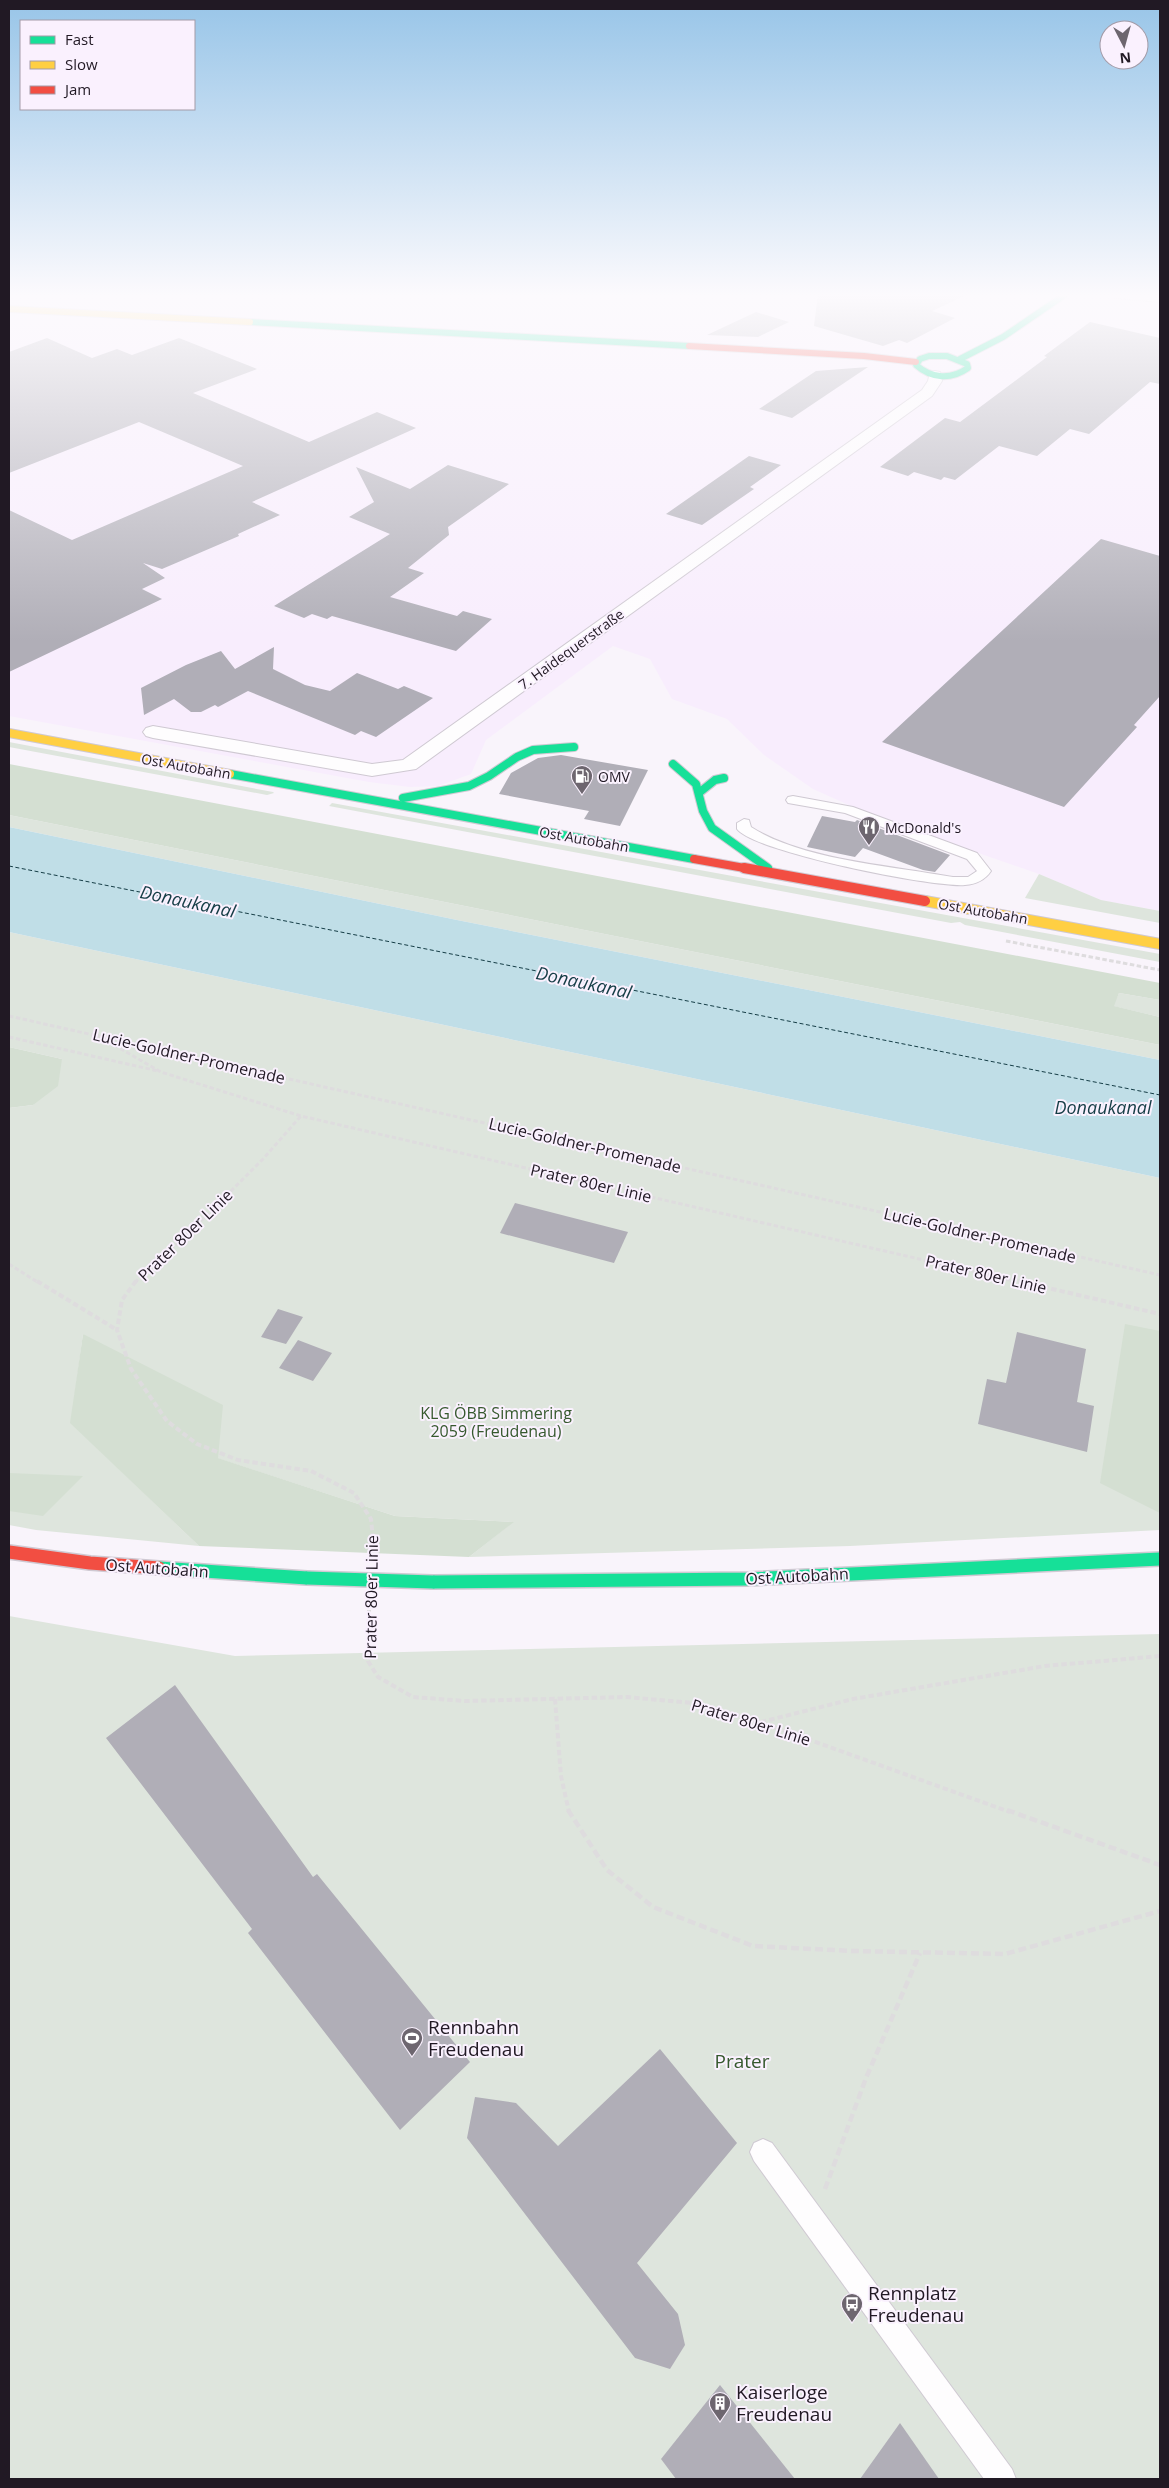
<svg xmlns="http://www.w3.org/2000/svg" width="1169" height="2488" viewBox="0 0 1169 2488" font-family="'Open Sans',sans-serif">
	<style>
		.built { fill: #f8edfd }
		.green { fill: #dee5dd }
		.forest { fill: #d4dfd2 }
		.water { fill: #c0dee7 }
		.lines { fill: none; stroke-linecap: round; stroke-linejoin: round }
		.ferry { stroke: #153d46; stroke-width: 1; stroke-dasharray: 4 2.5; stroke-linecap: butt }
		.building { fill: #b0aeb7 }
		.lane-casing { stroke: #cfc9d2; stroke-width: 2 }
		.street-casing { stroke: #cfc9d2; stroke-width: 2 }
		.fast-far2-casing { stroke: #cfc9d2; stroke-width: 8 }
		.fast-far1-casing { stroke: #cfc9d2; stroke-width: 10 }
		.fast-casing { stroke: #cfc9d2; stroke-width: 16 }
		.slow-far2-casing { stroke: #cfc9d2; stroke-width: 8 }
		.slow-far1-casing { stroke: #cfc9d2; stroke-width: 10 }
		.slow-casing { stroke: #cfc9d2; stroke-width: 12 }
		.jam-far3-casing { stroke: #cfc9d2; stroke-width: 8 }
		.jam-far2-casing { stroke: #cfc9d2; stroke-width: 10 }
		.jam-far1-casing { stroke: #cfc9d2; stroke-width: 12 }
		.jam-casing { stroke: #cfc9d2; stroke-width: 16 }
		.path-far2 { stroke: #dedcde; stroke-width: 3; stroke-dasharray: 4.5 2.5; stroke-linecap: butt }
		.path-far1 { stroke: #dedcde; stroke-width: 4; stroke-dasharray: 5.5 3; stroke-linecap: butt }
		.path { stroke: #dedcde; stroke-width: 4.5; stroke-dasharray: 8 4; stroke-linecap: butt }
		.lane { fill: #fefdfe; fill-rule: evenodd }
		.street { fill: #fefdfe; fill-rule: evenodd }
		.fast-far2 { stroke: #16e098; stroke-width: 6 }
		.fast-far1 { stroke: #16e098; stroke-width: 8 }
		.fast { stroke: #16e098; stroke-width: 13 }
		.slow-far2 { stroke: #ffcf43; stroke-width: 6 }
		.slow-far1 { stroke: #ffcf43; stroke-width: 8 }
		.slow { stroke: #ffcf43; stroke-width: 10 }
		.jam-far3 { stroke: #f24e42; stroke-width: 6 }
		.jam-far2 { stroke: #f24e42; stroke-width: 8 }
		.jam-far1 { stroke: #f24e42; stroke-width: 10 }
		.jam { stroke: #f24e42; stroke-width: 13 }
		.fast-bridge-casing { stroke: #cfc9d2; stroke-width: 16; stroke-linecap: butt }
		.fast-bridge { stroke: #16e098; stroke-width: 13 }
		.labels { text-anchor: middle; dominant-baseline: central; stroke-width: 4; stroke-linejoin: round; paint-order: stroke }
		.far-street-label { font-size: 14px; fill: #211924; stroke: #faf1fe }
		.far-poi-label { font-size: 14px; fill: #211924; stroke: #faf1fe; text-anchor: start }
		.street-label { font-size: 16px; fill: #211924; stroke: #faf1fe }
		.park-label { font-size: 16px; fill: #36592e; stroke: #faf1fe }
		.water-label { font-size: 18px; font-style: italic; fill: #153d46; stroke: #faf1fe }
		.near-poi-label { font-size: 19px; fill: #211924; stroke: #faf1fe; text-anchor: start }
		.near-park-label { font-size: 19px; fill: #36592e; stroke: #faf1fe }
	</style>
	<rect width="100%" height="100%" fill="#f9f4fb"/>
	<path class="built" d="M9 294H1160V911L1101 900 1039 874 880 819 813 789 764 755 727 719 672 699 650 659 613 646 486 740 471 774 438 786 410 787 369 782 9 716Z"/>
	<g class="green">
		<path d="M9 742 273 792 274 793 267 795 9 747Z"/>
		<path d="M332 803 1160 954V962L965 925 960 922 951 923 329 806Z"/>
		<path d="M9 815 1160 1045V1060L457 920 9 827Z"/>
		<path d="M1039 874 1101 900 1160 911V923L1025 898Z"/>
		<path d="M9 932 1160 1178V1530L850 1546 469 1557 513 1522 395 1516 217 1458 83 1334 71 1423 199 1546 36 1530 9 1525V1108L33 1105 62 1059 9 1047Z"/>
		<path d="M1119 993 1160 1000V1017L1113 1006Z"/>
		<path d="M9 1616 235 1656 1160 1634V2479H9Z"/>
	</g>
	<g class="forest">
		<path d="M9 764 1160 983V1000L1119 993 1114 1006 1160 1017V1045L9 815Z"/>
		<path d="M9 1047 62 1059 58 1086 33 1105 9 1108Z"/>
		<path d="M1125 1324 1160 1331V1513L1100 1483Z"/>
		<path d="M83 1334 223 1405 218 1458 395 1516 514 1522 469 1557 199 1546 70 1423Z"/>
		<path d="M9 1473 83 1476 43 1516 9 1511Z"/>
	</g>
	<path class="water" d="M9 827 457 920 1160 1060V1178L9 932Z"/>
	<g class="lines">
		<path class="ferry" d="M9 866 1160 1095"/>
	</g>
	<g class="building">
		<path d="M818 294H969L932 311 955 318 907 343 899 340 883 346 814 326Z"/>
		<path d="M756 312 789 322 758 337 707 335Z"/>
		<path d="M1090 322 1160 338V384L1150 382 1089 434 1070 429 1037 456 999 446 955 480 944 477 941 480 914 472 908 476 880 467 945 418 960 422 1047 357 1044 356Z"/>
		<path d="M47 338 92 358 117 349 132 355 179 338 257 369 193 393 309 442 377 412 416 428 252 502 280 515 238 534 239 536 162 569 143 563 165 578 142 589 162 599 9 672V510L72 540 243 466 139 422 9 473V352Z"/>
		<path d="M868 367 792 418 759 409 816 371Z"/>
		<path d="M749 456 781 465 750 487 754 489 702 525 666 514Z"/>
		<path d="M448 465 509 484 448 527 449 535 408 568 424 573 390 597 457 616 463 611 492 619 456 651 332 616 327 619 312 614 304 618 274 606 390 534 349 517 374 502 356 467 410 489Z"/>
		<path d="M1101 539 1160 556V696L1134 725 1137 727 1064 807 882 742Z"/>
		<path d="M274 647 273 669 305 685 330 691 357 673 398 689 404 686 433 698 376 737 361 731 355 735 248 691 218 707 215 705 201 712H191L174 699 144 715 141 688 186 665 221 651 235 669Z"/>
		<path d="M561 755 648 770 620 826 584 819 589 811 499 794 511 773 538 758Z"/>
		<path d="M822 816 855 822 857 820 950 855 935 872 923 870 863 848 855 857 807 847Z"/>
		<path d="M515 1203 628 1232 614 1263 500 1233Z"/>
		<path d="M278 1309 303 1317 286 1344 261 1337Z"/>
		<path d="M1017 1332 1086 1349 1077 1402 1094 1406 1087 1452 978 1424 987 1379 1006 1383Z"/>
		<path d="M298 1340 332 1353 313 1381 279 1368Z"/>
		<path d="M175 1685 313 1877 317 1874 470 2062 400 2130 248 1933 252 1929 106 1738Z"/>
		<path d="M660 2049 737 2143 637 2263 678 2314 685 2345 670 2369 635 2358 467 2138 475 2097 516 2103 558 2146Z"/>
		<path d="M720 2385 795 2479H676L661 2459Z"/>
		<path d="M900 2423 939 2479H860Z"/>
	</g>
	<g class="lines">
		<g class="lane-casing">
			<g id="lane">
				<path d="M793 796 853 807 977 853 991 871C985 880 977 884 965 885 934 888 754 852 737 829V823L744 819 749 820 751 827C802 860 893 866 953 877H968L977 871 967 859 845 813 788 803 786 800 788 797Z"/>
				<path d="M763 2139 772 2143 1012 2469 1016 2479H984L754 2161 750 2152 754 2143Z"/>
			</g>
		</g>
		<g class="street-casing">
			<g id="street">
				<path d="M1108 294H1160V302L1115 298Z"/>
				<path d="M935 371 940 372 942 381 932 396 416 769 372 776 153 738 146 736 143 732 146 728 153 726 372 764 403 760 922 390 928 381 930 372Z"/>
			</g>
		</g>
		<g class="fast-far2-casing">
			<g id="fast-far2">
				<path d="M250 322 689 346"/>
				<path d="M929 356H947L967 364 968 368C951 380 932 379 916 365L920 359Z"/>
				<path d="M960 359 1003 337 1066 294"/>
			</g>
		</g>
		<g class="fast-far1-casing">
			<g id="fast-far1">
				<path d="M673 764 696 784 703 811 712 828 768 868"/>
				<path d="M230 774 694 859"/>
				<path d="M700 792 715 780 724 778"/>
				<path d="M403 798 469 786 489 776 517 757 533 750 574 747"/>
			</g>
		</g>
		<g class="fast-casing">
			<g id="fast">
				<path d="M159 1568 307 1578"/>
				<path d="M433 1582 748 1579 1160 1559"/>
			</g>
		</g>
		<g class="slow-far2-casing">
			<path id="slow-far2" d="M9 309 250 322"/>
		</g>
		<g class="slow-far1-casing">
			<path id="slow-far1" d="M9 733 230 774"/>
		</g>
		<g class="slow-casing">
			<path id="slow" d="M925 901 1160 944"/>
		</g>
		<g class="jam-far3-casing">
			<path id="jam-far3" d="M689 346 864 356 916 362"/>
		</g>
		<g class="jam-far2-casing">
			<path id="jam-far2" d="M694 859 750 869"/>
		</g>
		<g class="jam-far1-casing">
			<path id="jam-far1" d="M744 868 925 901"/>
		</g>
		<g class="jam-casing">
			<path id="jam" d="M9 1552 90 1563 159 1568"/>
		</g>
		<g class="path-far2">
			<path d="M1006 941 1160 970"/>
			<path d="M9 1016 1160 1275"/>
			<path d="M9 1037 158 1071"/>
			<path d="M102 1038 161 1072 301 1116 1023 1283"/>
			<path d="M9 1264 39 1283"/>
			<path d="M135 1283 149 1265 181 1241 263 1159 301 1116"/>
		</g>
		<g class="path-far1">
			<path d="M37 1281 117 1330"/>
			<path d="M136 1281 122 1300 117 1330 131 1369 167 1421 197 1444 238 1460 311 1471 354 1493 371 1519 374 1549"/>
			<path d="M1018 1281 1160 1314"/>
			<path d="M369 1610 368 1661 378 1677 413 1697 465 1701 627 1697 694 1703 760 1722 1010 1812"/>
			<path d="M555 1699 561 1776 569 1812"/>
			<path d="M761 1722 853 1699 1045 1666 1160 1656"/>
		</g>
		<g class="path">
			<path d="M568 1810 607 1870 653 1907 753 1946 853 1951 1005 1954 1160 1911"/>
			<path d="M1007 1810 1160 1865"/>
			<path d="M825 2189 866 2078 920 1953"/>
		</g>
		<use href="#lane" class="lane"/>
		<use href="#street" class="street"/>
		<use href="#fast-far2" class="fast-far2"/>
		<use href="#fast-far1" class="fast-far1"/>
		<use href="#fast" class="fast"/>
		<use href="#slow-far2" class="slow-far2"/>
		<use href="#slow-far1" class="slow-far1"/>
		<use href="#slow" class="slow"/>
		<use href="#jam-far3" class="jam-far3"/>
		<use href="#jam-far2" class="jam-far2"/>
		<use href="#jam-far1" class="jam-far1"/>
		<use href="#jam" class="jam"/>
		<g class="fast-bridge-casing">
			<path id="fast-bridge" d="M307 1578 433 1582"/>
		</g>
		<use href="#fast-bridge" class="fast-bridge"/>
	</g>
	<linearGradient id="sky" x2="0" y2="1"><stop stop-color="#98c5e8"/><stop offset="0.46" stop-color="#fcfafd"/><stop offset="1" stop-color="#fcfafd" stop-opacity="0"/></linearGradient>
	<rect width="1169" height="642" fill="url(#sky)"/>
	<defs>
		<g id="fuel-pin" transform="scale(1.125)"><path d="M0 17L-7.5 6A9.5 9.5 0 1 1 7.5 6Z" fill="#6d666f" stroke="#faf1fe"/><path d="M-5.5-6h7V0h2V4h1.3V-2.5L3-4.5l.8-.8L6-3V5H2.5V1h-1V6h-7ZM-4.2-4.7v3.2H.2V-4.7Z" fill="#fff"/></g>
		<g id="restaurant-pin" transform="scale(1.125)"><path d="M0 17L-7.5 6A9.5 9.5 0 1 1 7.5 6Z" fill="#6d666f" stroke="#faf1fe"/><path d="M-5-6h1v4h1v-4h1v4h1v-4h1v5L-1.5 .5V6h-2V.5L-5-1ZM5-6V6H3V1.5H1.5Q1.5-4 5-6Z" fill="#fff"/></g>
		<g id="stadium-pin" transform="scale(1.125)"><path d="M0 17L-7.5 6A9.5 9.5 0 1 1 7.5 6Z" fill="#6d666f" stroke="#faf1fe"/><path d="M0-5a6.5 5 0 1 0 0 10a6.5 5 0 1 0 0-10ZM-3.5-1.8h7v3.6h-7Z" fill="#fff"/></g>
		<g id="bus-pin" transform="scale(1.125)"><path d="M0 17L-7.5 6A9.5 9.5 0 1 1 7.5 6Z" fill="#6d666f" stroke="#faf1fe"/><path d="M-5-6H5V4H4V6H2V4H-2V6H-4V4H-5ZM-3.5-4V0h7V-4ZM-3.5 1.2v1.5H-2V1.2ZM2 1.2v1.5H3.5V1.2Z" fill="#fff"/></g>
		<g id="building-pin" transform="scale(1.125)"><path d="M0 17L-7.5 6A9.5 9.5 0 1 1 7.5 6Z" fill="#6d666f" stroke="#faf1fe"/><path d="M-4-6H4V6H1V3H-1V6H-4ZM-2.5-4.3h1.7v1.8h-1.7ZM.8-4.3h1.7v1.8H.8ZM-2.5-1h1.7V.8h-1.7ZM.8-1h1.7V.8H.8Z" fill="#fff"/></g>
	</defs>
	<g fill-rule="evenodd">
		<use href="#fuel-pin" x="582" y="776"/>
		<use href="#restaurant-pin" x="869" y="827"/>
		<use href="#stadium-pin" x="412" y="2038"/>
		<use href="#bus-pin" x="852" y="2304"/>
		<use href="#building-pin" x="720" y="2403"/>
	</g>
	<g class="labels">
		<g class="far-street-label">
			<text transform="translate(571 649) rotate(-36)">7. Haidequerstraße</text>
			<text transform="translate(186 766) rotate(10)">Ost Autobahn</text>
			<text transform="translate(584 839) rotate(10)">Ost Autobahn</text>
			<text transform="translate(983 911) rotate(10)">Ost Autobahn</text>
		</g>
		<g class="far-poi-label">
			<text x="598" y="776">OMV</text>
			<text x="885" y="827">McDonald's</text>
		</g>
		<g class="street-label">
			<text transform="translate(189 1056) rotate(13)">Lucie-Goldner-Promenade</text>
			<text transform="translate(585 1145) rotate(13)">Lucie-Goldner-Promenade</text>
			<text transform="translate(591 1183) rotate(13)">Prater 80er Linie</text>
			<text transform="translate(185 1235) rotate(-44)">Prater 80er Linie</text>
			<text transform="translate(980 1235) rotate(13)">Lucie-Goldner-Promenade</text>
			<text transform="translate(986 1274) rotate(13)">Prater 80er Linie</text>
			<text transform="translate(157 1568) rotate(4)">Ost Autobahn</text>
			<text transform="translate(797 1576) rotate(-3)">Ost Autobahn</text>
			<text transform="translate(371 1597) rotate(-89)">Prater 80er Linie</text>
			<text transform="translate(751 1722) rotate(17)">Prater 80er Linie</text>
		</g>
		<g class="park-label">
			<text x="496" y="1413">KLG ÖBB Simmering<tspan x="496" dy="18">2059 (Freudenau)</tspan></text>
		</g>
		<g class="water-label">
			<text transform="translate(188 901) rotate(12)">Donaukanal</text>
			<text transform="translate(584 982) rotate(12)">Donaukanal</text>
			<text x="1103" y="1107">Donaukanal</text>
		</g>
		<g class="near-poi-label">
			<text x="428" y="2027">Rennbahn<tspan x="428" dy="22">Freudenau</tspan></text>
			<text x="868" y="2293">Rennplatz<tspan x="868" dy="22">Freudenau</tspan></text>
			<text x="736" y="2392">Kaiserloge<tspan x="736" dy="22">Freudenau</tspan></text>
		</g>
		<g class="near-park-label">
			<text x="742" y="2061">Prater</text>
		</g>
	</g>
	<rect width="1169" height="2488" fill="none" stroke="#211924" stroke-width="20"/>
	<rect x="20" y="20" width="175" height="90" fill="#faf1fe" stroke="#a39ba7"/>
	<rect x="30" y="36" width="25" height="8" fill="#16e098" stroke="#a39ba7"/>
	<text x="65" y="45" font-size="15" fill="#211924">Fast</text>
	<rect x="30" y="61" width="25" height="8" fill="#ffcf43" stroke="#a39ba7"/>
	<text x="65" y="70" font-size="15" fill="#211924">Slow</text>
	<rect x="30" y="86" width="25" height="8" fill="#f24e42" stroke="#a39ba7"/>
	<text x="65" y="95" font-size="15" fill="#211924">Jam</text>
	<g transform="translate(1124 45) rotate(174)"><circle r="24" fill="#faf1fe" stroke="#a39ba7"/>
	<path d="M0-4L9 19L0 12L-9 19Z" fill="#6d666f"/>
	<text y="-8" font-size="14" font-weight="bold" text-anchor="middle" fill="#211924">N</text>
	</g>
</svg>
